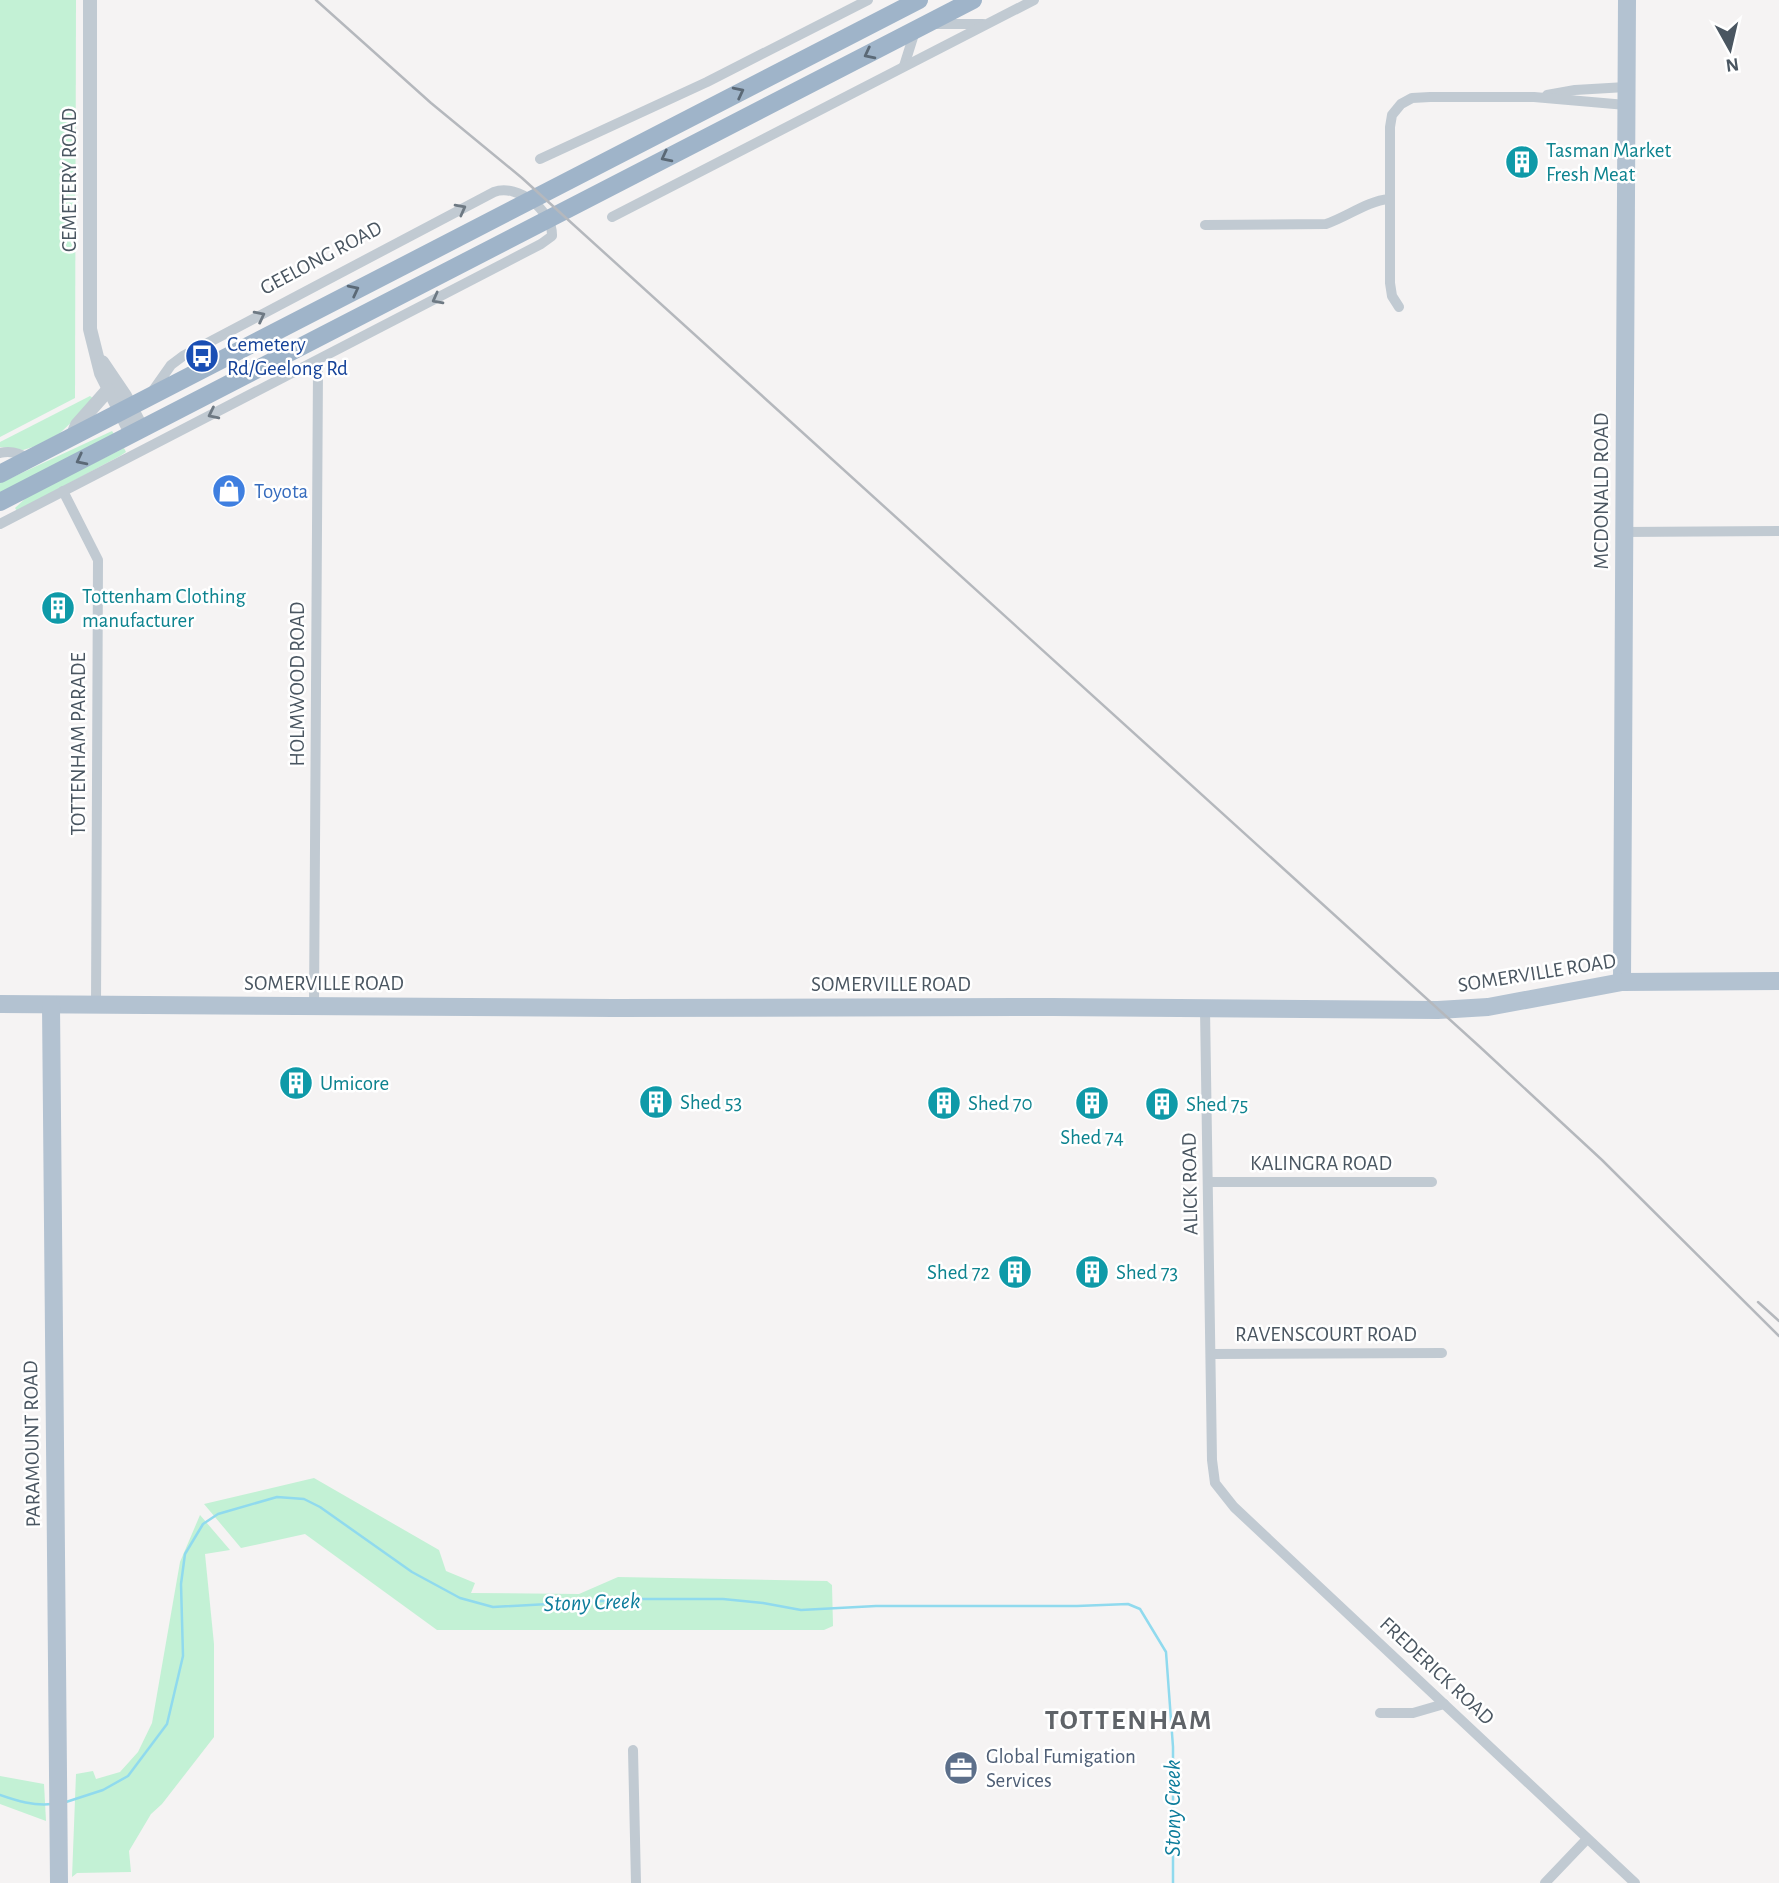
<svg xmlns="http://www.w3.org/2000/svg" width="1779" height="1883" viewBox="0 0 1779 1883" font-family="'Alegreya Sans',sans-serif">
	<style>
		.green { fill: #c3f1d5 }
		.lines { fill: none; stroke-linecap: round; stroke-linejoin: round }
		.stream { stroke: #90daee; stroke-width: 2.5 }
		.minor { stroke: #c1cad2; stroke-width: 10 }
		.tertiary { stroke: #c1cad2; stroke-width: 14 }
		.primary { stroke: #b3c2d1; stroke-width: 18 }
		.trunk { stroke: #9fb4c9; stroke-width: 18 }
		.rail { stroke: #b5b8bd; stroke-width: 2.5 }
		.oneway { stroke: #5b6976 }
		.oneway2 { stroke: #6e7983 }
		.labels { text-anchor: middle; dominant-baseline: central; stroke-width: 5; stroke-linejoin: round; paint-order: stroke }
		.culture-label { font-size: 21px; fill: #0d838f; stroke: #fff; text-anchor: start }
		.street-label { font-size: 21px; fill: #4a5661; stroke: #fff }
		.transit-label { font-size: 21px; fill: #164399; stroke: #fff; text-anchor: start }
		.shop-label { font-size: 21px; fill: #366cbe; stroke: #fff; text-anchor: start }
		.service-label { font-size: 21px; fill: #4e5e75; stroke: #fff; text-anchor: start }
		.water-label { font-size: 23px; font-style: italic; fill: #0c7c9b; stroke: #fff }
		.district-label { font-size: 28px; font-weight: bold; letter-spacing: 2px; fill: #5f6368; stroke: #fff }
	</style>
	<rect width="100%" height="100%" fill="#f5f3f3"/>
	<g class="green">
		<path d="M0 0H76L75 398 0 437Z"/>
		<path d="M90 396 95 400 60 433 36 446 23 450 0 447V442Z"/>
		<path d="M112 431 114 434 0 493V483Z"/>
		<path d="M124 448 126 452 120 456 17 511 15 508 28 496Z"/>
		<path d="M314 1478 439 1550 446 1571 475 1583 471 1593 579 1594 618 1577 827 1581 832 1585 833 1626 824 1630H437L305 1534 241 1548 204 1504Z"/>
		<path d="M200 1515 230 1550 205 1554 214 1644V1737L162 1804 151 1814 129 1851 131 1872 77 1873 72 1877 76 1774 93 1771 96 1779 120 1772 138 1752 152 1723 180 1562Z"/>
		<path d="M0 1776 44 1784 46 1821 0 1804Z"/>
	</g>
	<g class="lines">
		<g class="stream">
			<path d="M0 1795C17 1801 34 1806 52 1804"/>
			<path d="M66 1802 103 1790 128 1776 167 1724 183 1656 181 1584 185 1554 203 1524 218 1514 277 1497 304 1499 320 1507 412 1572 460 1598 493 1607 639 1599H723L763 1603 801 1610 876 1606H1077L1128 1604 1140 1609 1166 1652 1173 1747V1883"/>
		</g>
		<g class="minor">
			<path d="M933 24H983"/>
			<path d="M904 66 915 31"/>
			<path d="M1547 95 1575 90 1626 87"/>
			<path d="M540 159 707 82 868 0"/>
			<path d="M612 217 1034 0"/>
			<path d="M1205 225 1326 224C1347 217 1367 201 1389 199"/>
			<path d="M1399 307 1392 296 1390 283V127L1392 115 1401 104 1412 98 1430 97H1534L1626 105"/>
			<path d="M0 453C11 450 20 453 29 459"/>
			<path d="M63 491 98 560 96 1005"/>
			<path d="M0 524 541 244 552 236C553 211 518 183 494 192L183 356 171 365 152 392"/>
			<path d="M1623 532 1779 531"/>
			<path d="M314 1006 318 369 315 362"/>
			<path d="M1205 1009 1212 1460 1215 1483 1234 1507 1635 1883"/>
			<path d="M1209 1182H1432"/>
			<path d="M1211 1354 1442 1353"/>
			<path d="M1380 1713H1413L1444 1704"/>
			<path d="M633 1750 636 1883"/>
			<path d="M1545 1883 1587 1839"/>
		</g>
		<g class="tertiary">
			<path d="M90 0V329L101 373 132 435"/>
			<path d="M102 362 125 396 142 429"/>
			<path d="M72 437 77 425 108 390"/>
		</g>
		<g class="primary">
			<path d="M1622 982 1627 0"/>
			<path d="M0 1004 613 1008 1053 1007 1438 1010 1488 1007 1622 982 1779 981"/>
			<path d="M51 1005 59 1883"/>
		</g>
		<g class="trunk">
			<path d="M0 474 919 0"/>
			<path d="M0 502 973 0"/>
		</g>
		<g class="rail">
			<path d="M316 0 431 103 522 178 1480 1047 1602 1160 1779 1336"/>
			<path d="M1758 1302 1779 1321"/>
		</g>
	</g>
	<defs><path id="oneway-chevron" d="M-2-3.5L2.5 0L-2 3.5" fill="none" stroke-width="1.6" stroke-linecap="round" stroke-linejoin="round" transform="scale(1.75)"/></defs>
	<g class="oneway">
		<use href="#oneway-chevron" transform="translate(869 54) rotate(153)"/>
		<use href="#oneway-chevron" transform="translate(739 92) rotate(-27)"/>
		<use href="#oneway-chevron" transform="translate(666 157) rotate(153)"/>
		<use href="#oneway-chevron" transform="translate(354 290) rotate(-27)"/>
		<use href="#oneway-chevron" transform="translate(81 460) rotate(153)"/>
	</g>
	<g class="oneway2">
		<use href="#oneway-chevron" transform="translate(461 209) rotate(-28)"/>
		<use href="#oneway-chevron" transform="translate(437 299) rotate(152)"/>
		<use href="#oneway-chevron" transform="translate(260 316) rotate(-27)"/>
		<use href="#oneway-chevron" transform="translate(213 414) rotate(154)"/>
	</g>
	<defs>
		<g id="building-disc" transform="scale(1.75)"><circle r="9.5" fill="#0f9aa8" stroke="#fff"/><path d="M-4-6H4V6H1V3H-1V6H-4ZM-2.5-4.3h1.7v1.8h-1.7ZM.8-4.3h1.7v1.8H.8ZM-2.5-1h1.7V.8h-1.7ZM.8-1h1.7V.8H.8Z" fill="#fff"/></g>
		<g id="bus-disc" transform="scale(1.75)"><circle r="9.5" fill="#1a4fb4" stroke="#fff"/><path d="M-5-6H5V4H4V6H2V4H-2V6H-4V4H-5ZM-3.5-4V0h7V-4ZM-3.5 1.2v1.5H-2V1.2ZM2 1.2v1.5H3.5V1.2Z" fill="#fff"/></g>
		<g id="shop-disc" transform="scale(1.75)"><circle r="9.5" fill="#3f7fe0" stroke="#fff"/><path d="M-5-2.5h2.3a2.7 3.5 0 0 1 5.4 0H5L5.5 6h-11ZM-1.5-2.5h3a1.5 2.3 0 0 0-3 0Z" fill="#fff"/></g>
		<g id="office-disc" transform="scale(1.75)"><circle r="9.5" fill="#5c6f8a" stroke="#fff"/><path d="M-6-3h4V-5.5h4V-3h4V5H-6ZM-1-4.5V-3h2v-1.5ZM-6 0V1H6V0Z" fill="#fff"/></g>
	</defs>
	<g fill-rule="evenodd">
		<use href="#building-disc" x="1522" y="162"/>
		<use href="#bus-disc" x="202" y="356"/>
		<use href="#shop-disc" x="229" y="491"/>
		<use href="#building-disc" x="58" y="608"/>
		<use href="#building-disc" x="296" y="1083"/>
		<use href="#building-disc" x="656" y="1102"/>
		<use href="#building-disc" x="944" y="1103"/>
		<use href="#building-disc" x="1092" y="1103"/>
		<use href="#building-disc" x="1162" y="1104"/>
		<use href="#building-disc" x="1015" y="1272"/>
		<use href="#building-disc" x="1092" y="1272"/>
		<use href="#office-disc" x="961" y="1768"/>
	</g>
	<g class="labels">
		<g class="culture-label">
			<text x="1546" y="150">Tasman Market<tspan x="1546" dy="24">Fresh Meat</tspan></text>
			<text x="82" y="596">Tottenham Clothing<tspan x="82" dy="24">manufacturer</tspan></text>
			<text x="320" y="1083">Umicore</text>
			<text x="680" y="1102">Shed 53</text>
			<text x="968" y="1103">Shed 70</text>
			<text x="1186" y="1104">Shed 75</text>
			<text x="1092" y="1137" text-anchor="middle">Shed 74</text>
			<text x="990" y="1272" text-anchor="end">Shed 72</text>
			<text x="1116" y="1272">Shed 73</text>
		</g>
		<g class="street-label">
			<text transform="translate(69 180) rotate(-90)">CEMETERY ROAD</text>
			<text transform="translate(321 258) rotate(-28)">GEELONG ROAD</text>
			<text transform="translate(1601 491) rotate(-90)">MCDONALD ROAD</text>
			<text transform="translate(297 684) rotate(-90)">HOLMWOOD ROAD</text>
			<text transform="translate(78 744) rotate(-90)">TOTTENHAM PARADE</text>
			<text transform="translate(1537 973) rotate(-9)">SOMERVILLE ROAD</text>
			<text x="324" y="983">SOMERVILLE ROAD</text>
			<text x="891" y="984">SOMERVILLE ROAD</text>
			<text x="1321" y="1163">KALINGRA ROAD</text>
			<text transform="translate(1190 1184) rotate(-91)">ALICK ROAD</text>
			<text x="1326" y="1334">RAVENSCOURT ROAD</text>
			<text transform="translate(32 1444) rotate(-91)">PARAMOUNT ROAD</text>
			<text transform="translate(1437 1671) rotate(43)">FREDERICK ROAD</text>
		</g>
		<g class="transit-label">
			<text x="227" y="344">Cemetery<tspan x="227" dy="24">Rd/Geelong Rd</tspan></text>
		</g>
		<g class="shop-label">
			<text x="254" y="491">Toyota</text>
		</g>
		<g class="service-label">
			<text x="986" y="1756">Global Fumigation<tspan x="986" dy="24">Services</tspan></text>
		</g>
		<g class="water-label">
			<text transform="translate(592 1603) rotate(-2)">Stony Creek</text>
			<text transform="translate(1173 1808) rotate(-90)">Stony Creek</text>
		</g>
		<g class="district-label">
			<text x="1129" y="1721">TOTTENHAM</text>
		</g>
	</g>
	<g transform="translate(1730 49) rotate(172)" stroke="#ffffff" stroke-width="5" paint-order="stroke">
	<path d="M0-5L12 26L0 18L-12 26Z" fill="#4a5661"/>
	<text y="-10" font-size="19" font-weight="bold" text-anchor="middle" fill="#4a5661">N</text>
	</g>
</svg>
